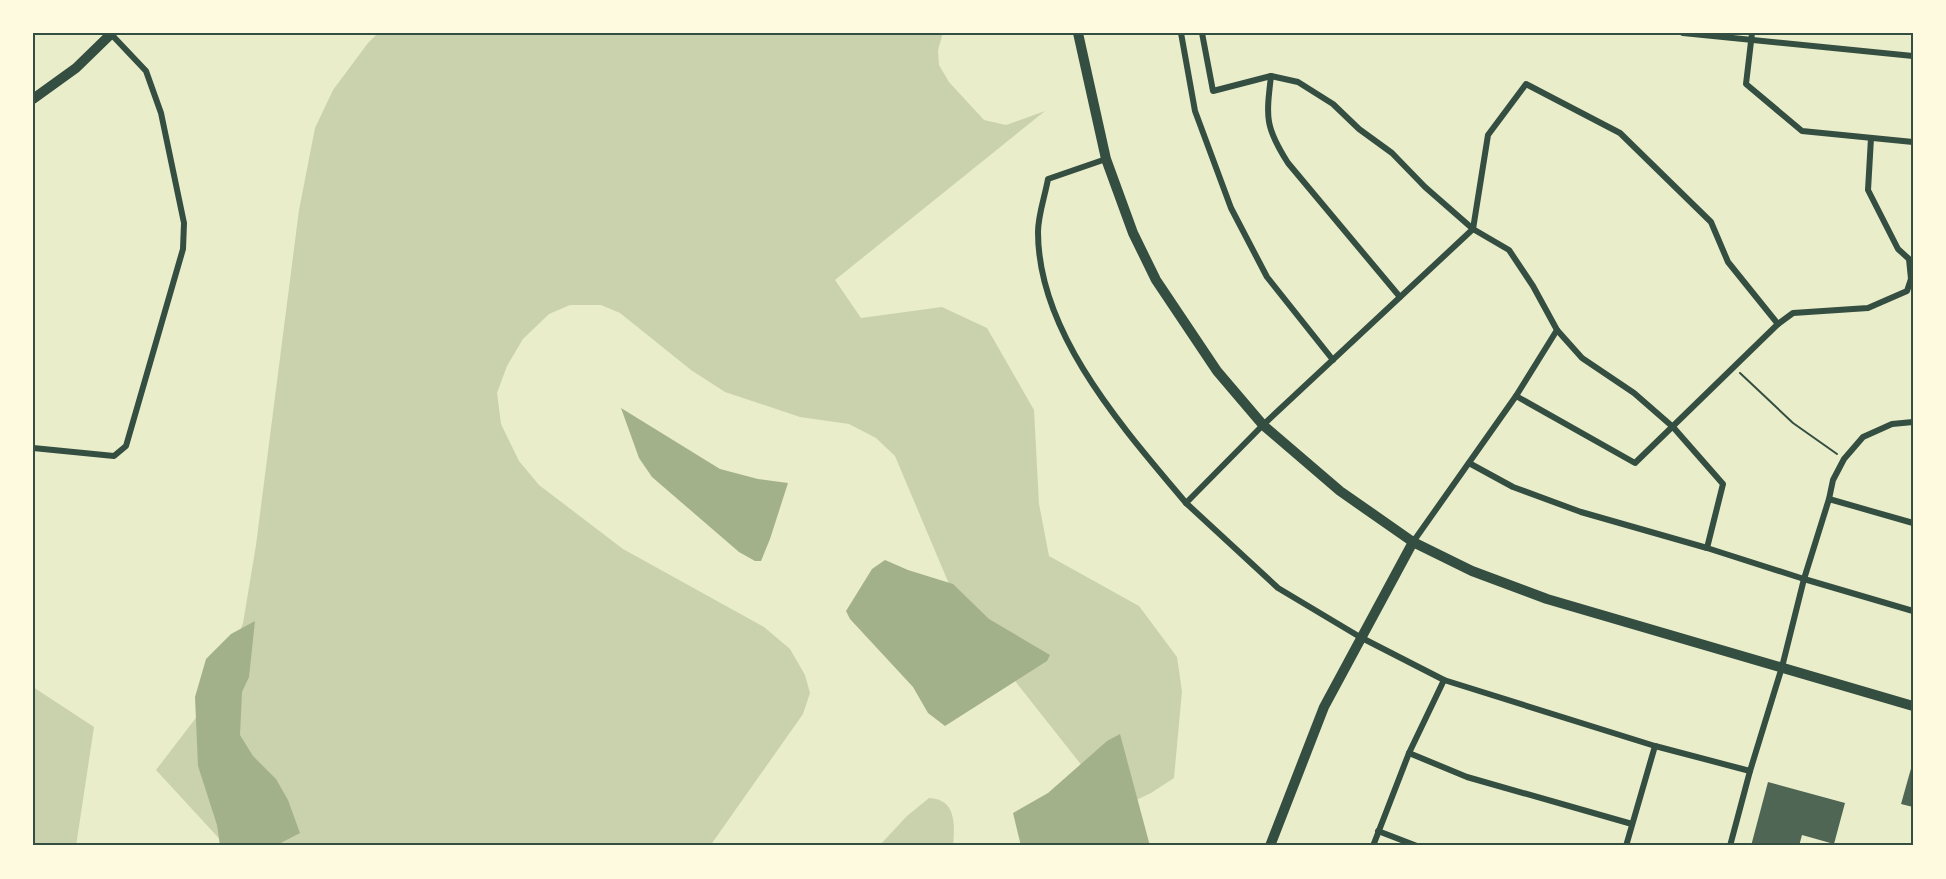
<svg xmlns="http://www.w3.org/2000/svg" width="1946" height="879" viewBox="0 0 1946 879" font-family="'PT Sans',sans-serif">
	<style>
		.green { fill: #cad2ad }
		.water { fill: #a3b18a }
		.building { fill: #4f6655 }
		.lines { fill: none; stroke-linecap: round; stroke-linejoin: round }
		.path { stroke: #344e41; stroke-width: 2 }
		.minor { stroke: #344e41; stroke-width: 6 }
		.tertiary { stroke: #344e41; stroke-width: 10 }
		.neatline { fill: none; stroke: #344e41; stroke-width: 2 }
	</style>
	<rect width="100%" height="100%" fill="#e9edc9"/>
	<g class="green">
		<path d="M378 33H943L938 50 939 65 949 82 984 120 1006 125 1045 111 835 280 861 318 942 307 987 328 1034 410 1039 504 1049 556 1139 606 1177 657 1182 691 1174 778 1151 793 1128 804 1094 781 966 619 949 584 895 456 876 438 849 424 800 417 725 392 691 370 620 313 601 305H570L549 314 523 339 507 366 497 393 501 424 519 461 539 485 623 549 764 627 790 649 805 675 810 693 803 714 710 846H226L156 770 205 706 226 669 243 623 256 545 299 210 315 128 333 90 368 43Z"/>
		<path d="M33 687 94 727 76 846H33Z"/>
		<path d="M929 798C956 799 955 824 953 846H879L907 816Z"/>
	</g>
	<g class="water">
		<path d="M621 408 720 469 758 479 788 483 770 539 761 561H755L739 552 652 477 639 458Z"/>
		<path d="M885 560 908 570 953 584 989 619 1050 655 1047 661 945 726 928 713 913 687 850 619 846 611 872 569Z"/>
		<path d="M255 621 249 677 242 692 240 735 253 756 276 779 288 800 300 833 275 846H220L217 825 198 766 195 697 206 659 231 634Z"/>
		<path d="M1120 734 1150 846H1021L1013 813 1048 793 1107 741Z"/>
	</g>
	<g class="building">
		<path d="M1912 765H1913V807L1901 804Z"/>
		<path d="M1768 782 1845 803 1834 844 1802 835 1799 846H1751Z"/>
	</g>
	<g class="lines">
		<path class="path" d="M1740 373 1793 423 1837 454"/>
		<g class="minor">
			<path d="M1181 33 1195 111 1231 208 1267 277 1333 360"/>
			<path d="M1202 33 1213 91 1271 76 1298 82 1333 104 1359 129 1392 153 1425 187 1473 229 1509 250 1533 286 1557 330 1582 358 1634 393 1673 427 1723 484 1707 548"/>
			<path d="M1683 33 1913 56"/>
			<path d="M1752 33 1746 84 1802 131 1913 142"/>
			<path d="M1271 76C1266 118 1265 127 1288 163L1400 297"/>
			<path d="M1106 159 1048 179C1045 196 1038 215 1038 232 1038 334 1124 429 1186 503"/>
			<path d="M1778 324 1793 313 1868 308 1907 291 1911 279 1909 259 1898 249 1868 190 1871 138"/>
			<path d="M1516 396 1635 463 1778 324 1728 262 1711 222 1620 133 1526 84 1488 135 1473 229 1263 425 1186 503 1278 588 1360 637 1444 680 1655 746 1750 771"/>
			<path d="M33 448 114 456 126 446 183 249 184 223 161 113 146 71 111 34"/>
			<path d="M1469 463 1513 487 1581 512 1707 548 1804 579 1913 611"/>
			<path d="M1829 499 1913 523"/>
			<path d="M1413 542 1516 396 1557 330"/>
			<path d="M1409 753 1467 777 1632 824"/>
			<path d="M1378 831 1417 846"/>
			<path d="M1373 846 1409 753 1444 680"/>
			<path d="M1626 846 1655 746"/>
			<path d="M1730 846 1750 771 1782 667 1804 579 1829 499 1833 480 1844 459 1863 437 1892 424 1913 422"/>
		</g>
		<g class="tertiary">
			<path d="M1078 33 1106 159 1133 233 1156 280 1217 371 1263 425 1340 491 1413 542 1472 571 1547 599 1913 706"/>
			<path d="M33 99 76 68 112 33"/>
			<path d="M1270 846 1324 707 1413 542"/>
		</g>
	</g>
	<rect width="1946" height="879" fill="none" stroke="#fefae0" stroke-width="69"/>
	<rect x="34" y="34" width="1878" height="810" class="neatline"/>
</svg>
